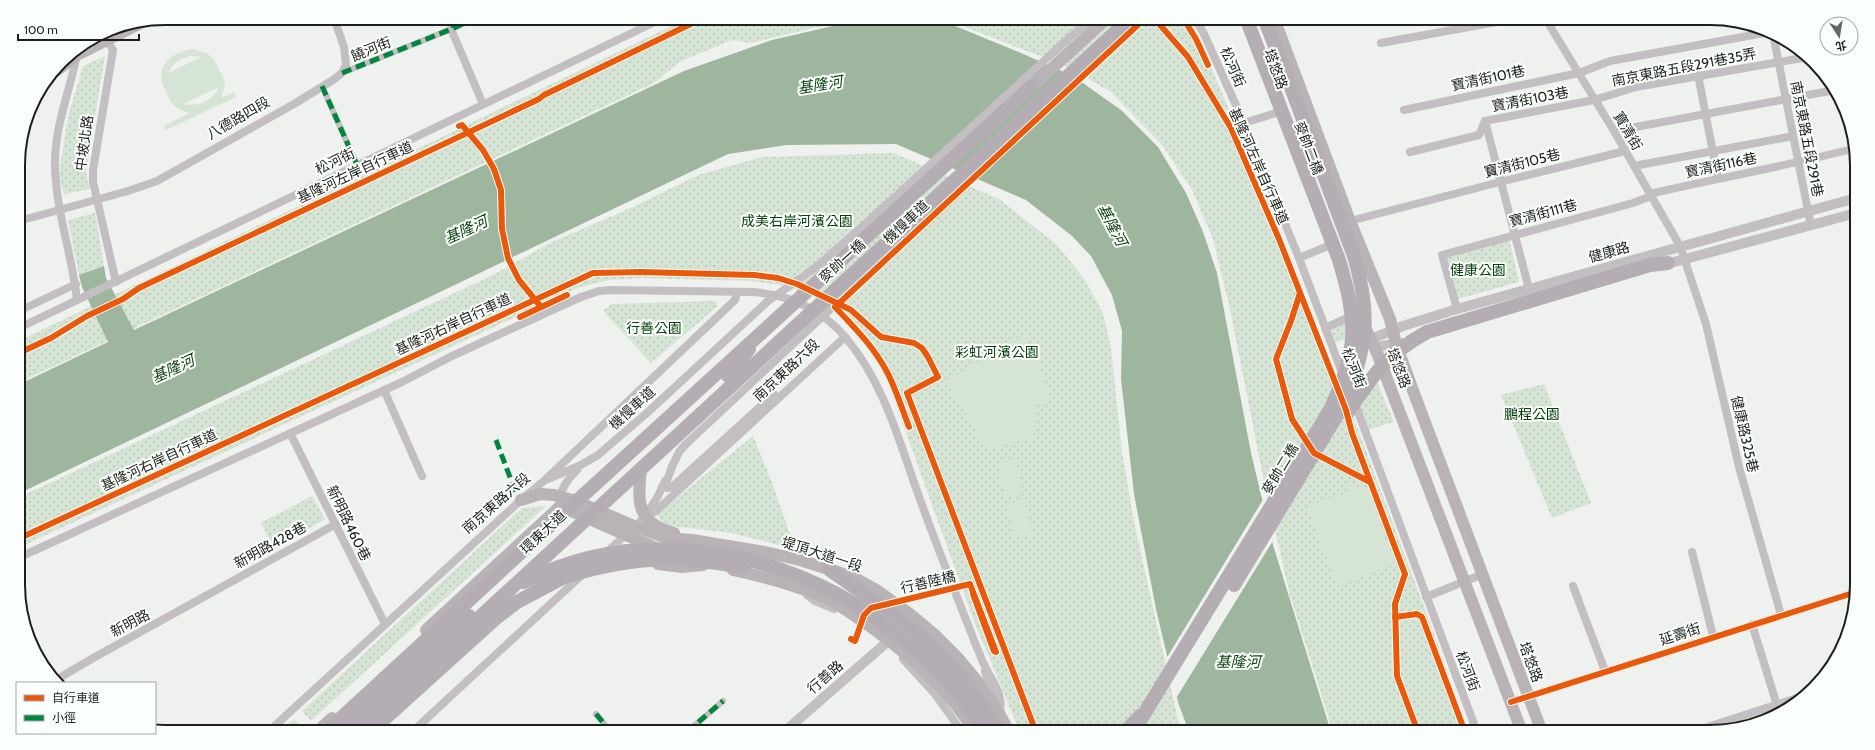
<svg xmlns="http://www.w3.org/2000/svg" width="1875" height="750" viewBox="0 0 1875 750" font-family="Cabin,'Noto Sans TC',sans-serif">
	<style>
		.grass { fill: url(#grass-dots) }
		.pitch { fill: #d5e4d4; fill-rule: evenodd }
		.water { fill: #9eb69d }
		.pier { fill: #eef1ed }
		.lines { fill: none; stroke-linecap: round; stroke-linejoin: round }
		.pedestrian { stroke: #c2bec2; stroke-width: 6 }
		.minor { stroke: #c2bec2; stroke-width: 8 }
		.tertiary { stroke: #c2bec2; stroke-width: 10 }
		.secondary { stroke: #b9b3b8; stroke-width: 12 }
		.trunk { stroke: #b4aeb4; stroke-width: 14 }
		.minor-bridge { stroke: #c2bec2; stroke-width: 8 }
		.secondary-bridge { stroke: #b9b3b8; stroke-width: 12 }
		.trunk-bridge { stroke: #b4aeb4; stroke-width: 14 }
		.quiet { stroke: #00873e; stroke-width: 5; stroke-dasharray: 10 5; stroke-linecap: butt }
		.cycleway-casing { stroke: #fbfffb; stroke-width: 8 }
		.cycleway { stroke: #e8590c; stroke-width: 6 }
		.labels { text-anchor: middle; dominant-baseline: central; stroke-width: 4; stroke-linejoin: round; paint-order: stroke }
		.street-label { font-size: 14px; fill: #1e1f1d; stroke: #fbfffb }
		.park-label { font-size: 14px; fill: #063b0c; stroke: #fbfffb }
		.water-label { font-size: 15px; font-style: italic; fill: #104214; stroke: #fbfffb }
		.rim { fill: none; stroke: #1e1f1d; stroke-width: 2 }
	</style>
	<defs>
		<pattern id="grass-dots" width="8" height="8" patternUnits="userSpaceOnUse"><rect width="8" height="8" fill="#d5e4d4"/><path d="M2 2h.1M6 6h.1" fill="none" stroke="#b6c3b6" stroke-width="1.8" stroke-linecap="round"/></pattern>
	</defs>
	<rect width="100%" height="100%" fill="#eef1ed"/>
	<g class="grass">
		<path d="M688 18H854L751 43 732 40 679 62 656 82 20 382 19 341Z"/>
		<path d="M876 18H1188L1193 24 1240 136 1322 344 1353 416 1436 639 1467 732H1333L1289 591 1265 487 1230 309 1213 239 1192 190 1163 146 1111 92 1068 67 955 23Z"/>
		<path d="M105 56 86 173 90 189 64 194 59 176 61 160 69 113 83 66Z"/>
		<path d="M894 153 999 199 1056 244 1083 277 1103 313 1111 348 1122 452 1135 527 1178 720 1182 732H1020L974 621 886 377 856 333 836 312 812 296 787 286 751 281 644 278 609 280 580 287 20 547V497L495 274 550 243 633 207 698 175 762 157Z"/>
		<path d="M95 213 104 266 79 275 68 220Z"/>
		<path d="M1509 238 1519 282 1458 299 1444 255Z"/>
		<path d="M716 301 718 306 651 363 603 311 612 304Z"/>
		<path d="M1346 322 1351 336 1333 344 1327 330Z"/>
		<path d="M1376 380 1394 422 1363 431 1354 408Z"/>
		<path d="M1544 384 1591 503 1552 518 1501 395Z"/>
		<path d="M753 436 773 485 795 549 731 533 663 525 657 514Z"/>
		<path d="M312 496 325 519 275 549 261 523Z"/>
		<path d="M546 506 311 721 302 711 522 508Z"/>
		<path d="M294 719 304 729 300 732H280Z"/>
	</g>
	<g class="pitch">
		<path d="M193 49 208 54 214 60 224 79 225 86 221 98 234 92 236 97 166 130 164 126 190 113C175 109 173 106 166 92 153 67 169 53 193 49ZM191 56 202 57 168 73C173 63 180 59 191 56ZM217 88 218 90C209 102 197 107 183 104Z"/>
		<path d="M1025 335C1036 357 1045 377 1049 402L1036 405 1034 437 987 449 948 385 949 379Z"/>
		<path d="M1016 459 1023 493 1005 497 998 463Z"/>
		<path d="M1355 484 1357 490 1367 487 1395 564 1337 586 1307 506 1348 492 1347 486Z"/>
		<path d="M1025 500 1032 534 1014 538 1007 504Z"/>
	</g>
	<path class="water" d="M859 20 955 26 1021 53 1073 76 1121 110 1158 147 1186 193 1203 232 1217 273 1251 453 1273 545 1331 732H1189L1178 702 1156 609 1134 494 1121 379 1122 331 1112 295 1091 256 1072 236 1026 200 896 144 786 145 728 154 20 493V384L108 342 82 287 79 275 104 266 106 278 134 330 684 71 772 40Z"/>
	<g class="pier">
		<path d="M492 159 502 184 505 199 506 242 511 260 506 262 499 230V199L497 185 487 161Z"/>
		<path d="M1264 498 1274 539 1175 700 1166 659Z"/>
	</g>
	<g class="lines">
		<g class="pedestrian">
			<path d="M450 18 454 28"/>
			<path d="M336 23 347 18"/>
			<path d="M342 73 454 28 475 18"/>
			<path d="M322 86 357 165"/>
			<path d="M596 714 611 732"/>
			<path d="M687 732 723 701"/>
		</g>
		<g class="minor">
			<path d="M1195 18 1204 34 1244 123 1299 258 1343 375"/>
			<path d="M1545 18 1614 131 1680 246 1706 324 1739 467 1781 615"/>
			<path d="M451 29 483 104"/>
			<path d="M1773 34 1811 226"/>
			<path d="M107 40 113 50 93 170V182L116 282"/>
			<path d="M1381 43 1518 18"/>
			<path d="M77 55C70 89 56 124 55 159 54 206 72 253 77 300"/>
			<path d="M1698 75 1718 178"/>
			<path d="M1404 110 1579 73 1610 61 1770 32"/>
			<path d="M1485 121 1529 289"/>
			<path d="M1244 123 1276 113"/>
			<path d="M1614 131 1835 90"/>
			<path d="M1410 152 1479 135 1485 121 1594 100 1636 87 1808 57"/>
			<path d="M1634 166 1793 136"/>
			<path d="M1649 194C1718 178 1787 166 1856 148"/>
			<path d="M19 221 128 191 157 181 294 104 333 80 342 73 346 65 344 47 334 18"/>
			<path d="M1350 221 1500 182 1625 151"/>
			<path d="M1299 258 1328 246"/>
			<path d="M1457 309 1442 255 1633 203 1651 196"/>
			<path d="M19 311 76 284"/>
			<path d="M19 328 663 18"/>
			<path d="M1325 328 1354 315"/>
			<path d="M384 390 422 476"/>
			<path d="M1354 401 1477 732"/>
			<path d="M290 433 385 624"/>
			<path d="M673 464 665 486 667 488 672 487 774 394"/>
			<path d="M671 469 679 452 686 444"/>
			<path d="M548 479 581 465 598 455 648 412"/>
			<path d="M560 501C560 490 568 478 577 470"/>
			<path d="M645 516 657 498 665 481"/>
			<path d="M1692 552 1713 636"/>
			<path d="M606 553 645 517 656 511 845 337"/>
			<path d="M20 557 402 382 452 356 581 297 599 291 612 290 753 292C790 295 822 309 846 338 883 382 898 437 917 491 934 539 953 587 972 635 975 644 979 652 982 660 989 677 1006 695 999 713"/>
			<path d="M1573 586 1605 671"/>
			<path d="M807 595 815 601 834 609"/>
			<path d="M1426 597 1483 574"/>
			<path d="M1752 624 1779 712"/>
			<path d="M903 659 935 694 962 732"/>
			<path d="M985 671 993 698"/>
			<path d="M54 681 95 657 336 524"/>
			<path d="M1511 702 1856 592"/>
			<path d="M268 732 521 500 545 480 735 300 737 292"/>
			<path d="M412 732 584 573"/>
			<path d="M1692 732 1806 695"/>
		</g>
		<g class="tertiary">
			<path d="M1663 265 1856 213"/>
			<path d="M1371 339 1403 326 1457 309 1856 198"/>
			<path d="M1375 347 1402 343"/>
			<path d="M784 732 886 643"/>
		</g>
		<g class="secondary">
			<path d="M1274 18 1350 221 1390 319 1396 344 1415 396 1542 732"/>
			<path d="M56 71 77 55 143 22"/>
			<path d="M1363 323 1377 353 1522 732"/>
			<path d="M641 470C637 503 637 523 674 533"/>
			<path d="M521 500 540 494 554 495 573 500 634 526 666 538 692 540 765 552 800 560 853 577 878 591 910 614 934 634 958 658 978 682 999 713 1009 732"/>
			<path d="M560 506 658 549"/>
			<path d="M658 564 682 567 703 565"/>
			<path d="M733 570C761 576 791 584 818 595 838 603 857 617 875 630 915 660 948 689 975 732"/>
			<path d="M426 630 565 502"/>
			<path d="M317 732 332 718"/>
		</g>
		<g class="trunk">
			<path d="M1264 18 1295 98"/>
			<path d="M1650 265 1668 263"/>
			<path d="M728 376 749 349"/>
			<path d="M830 570 860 591"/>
			<path d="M934 666 960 696 985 732"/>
			<path d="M326 732 556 520"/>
			<path d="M370 732 496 618 517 602 564 577"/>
			<path d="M1125 732 1140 716"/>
		</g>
		<g class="minor-bridge">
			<path d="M648 412 768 301 815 268 864 225 1068 39 1093 18"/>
			<path d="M686 444 1142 18"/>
		</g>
		<path class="secondary-bridge" d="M1024 94 1107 18"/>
		<g class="trunk-bridge">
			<path d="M1348 412C1373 375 1387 354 1427 332L1650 265"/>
			<path d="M556 520 1031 87"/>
			<path d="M564 577C626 558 680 553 743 568"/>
			<path d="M524 582C623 531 741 543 837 594 873 613 904 640 934 666"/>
			<path d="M1234 585 1348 397C1367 341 1371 314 1354 256L1295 98"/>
			<path d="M860 591C900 617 935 646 966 683 978 698 988 716 999 732"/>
			<path d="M339 732 448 632 469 616"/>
			<path d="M355 732 1131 18"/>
			<path d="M1133 732 1330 410C1358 350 1358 323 1339 260L1246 18"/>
		</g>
		<g class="quiet">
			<path d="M450 18 454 28"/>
			<path d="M336 23 347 18"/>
			<path d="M342 73 454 28 475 18"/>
			<path d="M322 86 357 165"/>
			<path d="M496 440 517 496"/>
			<path d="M596 714 611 732"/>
			<path d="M687 732 723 701"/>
		</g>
		<g class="cycleway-casing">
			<g id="cycleway">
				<path d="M1154 18 1188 57 1231 128 1279 239 1346 410 1352 433 1405 574 1395 604 1397 676 1418 732"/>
				<path d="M1183 18 1196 39 1208 65"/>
				<path d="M459 126 462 125 483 150 494 169 501 190 502 229 508 258 519 280 541 307"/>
				<path d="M1300 293 1291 321 1276 359 1292 419 1314 453 1370 482"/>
				<path d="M520 317 567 295"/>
				<path d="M19 353 51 338 87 316 123 299 139 288 539 99 544 95 703 18"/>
				<path d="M909 427C902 409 896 389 887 372 874 347 854 327 835 307L1141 22 1149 18"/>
				<path d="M20 538 593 273 641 272 754 275 778 278 797 284 843 306 851 310 881 337 914 343 922 348 928 357 938 377 907 393 1036 732"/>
				<path d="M1395 617 1417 614 1422 617 1465 732"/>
				<path d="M851 639 855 641 864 615 871 608 970 584 996 652 994 651 973 594"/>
				<path d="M1511 702 1856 592"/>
			</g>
		</g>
		<use href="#cycleway" class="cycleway"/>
	</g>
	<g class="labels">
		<g class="street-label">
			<text transform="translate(371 49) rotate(-22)">饒河街</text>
			<text transform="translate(1233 67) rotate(66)">松河街</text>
			<text transform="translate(1684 67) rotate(-11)">南京東路五段291巷35弄</text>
			<text transform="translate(1276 69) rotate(70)">塔悠路</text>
			<text transform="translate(1488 78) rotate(-12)">寶清街101巷</text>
			<text transform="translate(1530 99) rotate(-11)">寶清街103巷</text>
			<text transform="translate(238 118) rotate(-30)">八德路四段</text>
			<text transform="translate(1628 131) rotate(59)">寶清街</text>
			<text transform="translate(1807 139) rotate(79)">南京東路五段291巷</text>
			<text transform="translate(84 143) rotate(-82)">中坡北路</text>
			<text transform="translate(1309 148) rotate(69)">麥帥二橋</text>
			<text transform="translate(335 161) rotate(-26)">松河街</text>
			<text transform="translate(1522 163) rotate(-14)">寶清街105巷</text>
			<text transform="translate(1721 165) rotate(-12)">寶清街116巷</text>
			<text transform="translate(1259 166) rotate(66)">基隆河左岸自行車道</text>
			<text transform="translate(355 172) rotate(-25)">基隆河左岸自行車道</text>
			<text transform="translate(1543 213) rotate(-15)">寶清街111巷</text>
			<text transform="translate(906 222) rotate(-43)">機慢車道</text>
			<text transform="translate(1609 252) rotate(-16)">健康路</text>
			<text transform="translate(842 261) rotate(-42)">麥帥一橋</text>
			<text transform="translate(453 324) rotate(-25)">基隆河右岸自行車道</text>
			<text transform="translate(1354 368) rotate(68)">松河街</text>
			<text transform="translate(1399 368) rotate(69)">塔悠路</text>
			<text transform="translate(786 370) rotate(-43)">南京東路六段</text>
			<text transform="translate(632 408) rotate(-42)">機慢車道</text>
			<text transform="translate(1745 434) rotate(77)">健康路325巷</text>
			<text transform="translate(159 460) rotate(-25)">基隆河右岸自行車道</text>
			<text transform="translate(1280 469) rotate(-59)">麥帥二橋</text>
			<text transform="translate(496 503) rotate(-41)">南京東路六段</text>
			<text transform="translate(349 523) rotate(64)">新明路460巷</text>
			<text transform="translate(543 532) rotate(-43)">環東大道</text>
			<text transform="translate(270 545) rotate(-29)">新明路428巷</text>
			<text transform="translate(822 554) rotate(18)">堤頂大道一段</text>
			<text transform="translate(928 582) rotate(-13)">行善陸橋</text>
			<text transform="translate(130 623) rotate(-28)">新明路</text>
			<text transform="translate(1680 634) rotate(-18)">延壽街</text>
			<text transform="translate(1531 662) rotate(70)">塔悠路</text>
			<text transform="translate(1468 671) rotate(69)">松河街</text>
			<text transform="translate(825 677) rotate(-41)">行善路</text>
		</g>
		<g class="park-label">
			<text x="797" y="221">成美右岸河濱公園</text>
			<text x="1478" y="270">健康公園</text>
			<text x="654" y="328">行善公園</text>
			<text x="997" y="352">彩虹河濱公園</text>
			<text x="1532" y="414">鵬程公園</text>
		</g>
		<g class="water-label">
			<text transform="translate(820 85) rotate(-9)">基隆河</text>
			<text transform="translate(1112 225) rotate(62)">基隆河</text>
			<text transform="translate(466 230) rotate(-25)">基隆河</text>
			<text transform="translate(173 369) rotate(-25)">基隆河</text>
			<text x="1238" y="662">基隆河</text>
		</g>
	</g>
	<path d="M0 0H1875V750H0ZM165 25H1710A140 140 0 0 1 1850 165V585A140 140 0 0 1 1710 725H165A140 140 0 0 1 25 585V165A140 140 0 0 1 165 25Z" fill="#fbfffb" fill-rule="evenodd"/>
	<path class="rim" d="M165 25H1710A140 140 0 0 1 1850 165V585A140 140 0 0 1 1710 725H165A140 140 0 0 1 25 585V165A140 140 0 0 1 165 25Z"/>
	<rect x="16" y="682" width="140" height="52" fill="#fbfffb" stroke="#a3a5a2"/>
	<rect x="24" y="695" width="20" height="6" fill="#e8590c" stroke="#a3a5a2"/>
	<text x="52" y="702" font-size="12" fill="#1e1f1d">自行車道</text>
	<rect x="24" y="715" width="20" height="6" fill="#00873e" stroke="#a3a5a2"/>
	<text x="52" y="722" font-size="12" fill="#1e1f1d">小徑</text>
	<g transform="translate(1839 36) rotate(168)"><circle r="19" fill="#fbfffb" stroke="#a3a5a2"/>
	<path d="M0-3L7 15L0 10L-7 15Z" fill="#676866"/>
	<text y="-6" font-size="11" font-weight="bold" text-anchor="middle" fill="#1e1f1d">北</text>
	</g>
	<path d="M18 34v6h121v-6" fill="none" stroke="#1e1f1d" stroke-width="2"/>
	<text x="24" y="34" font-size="12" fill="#1e1f1d" stroke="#fbfffb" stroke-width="3" paint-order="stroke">100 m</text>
</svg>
